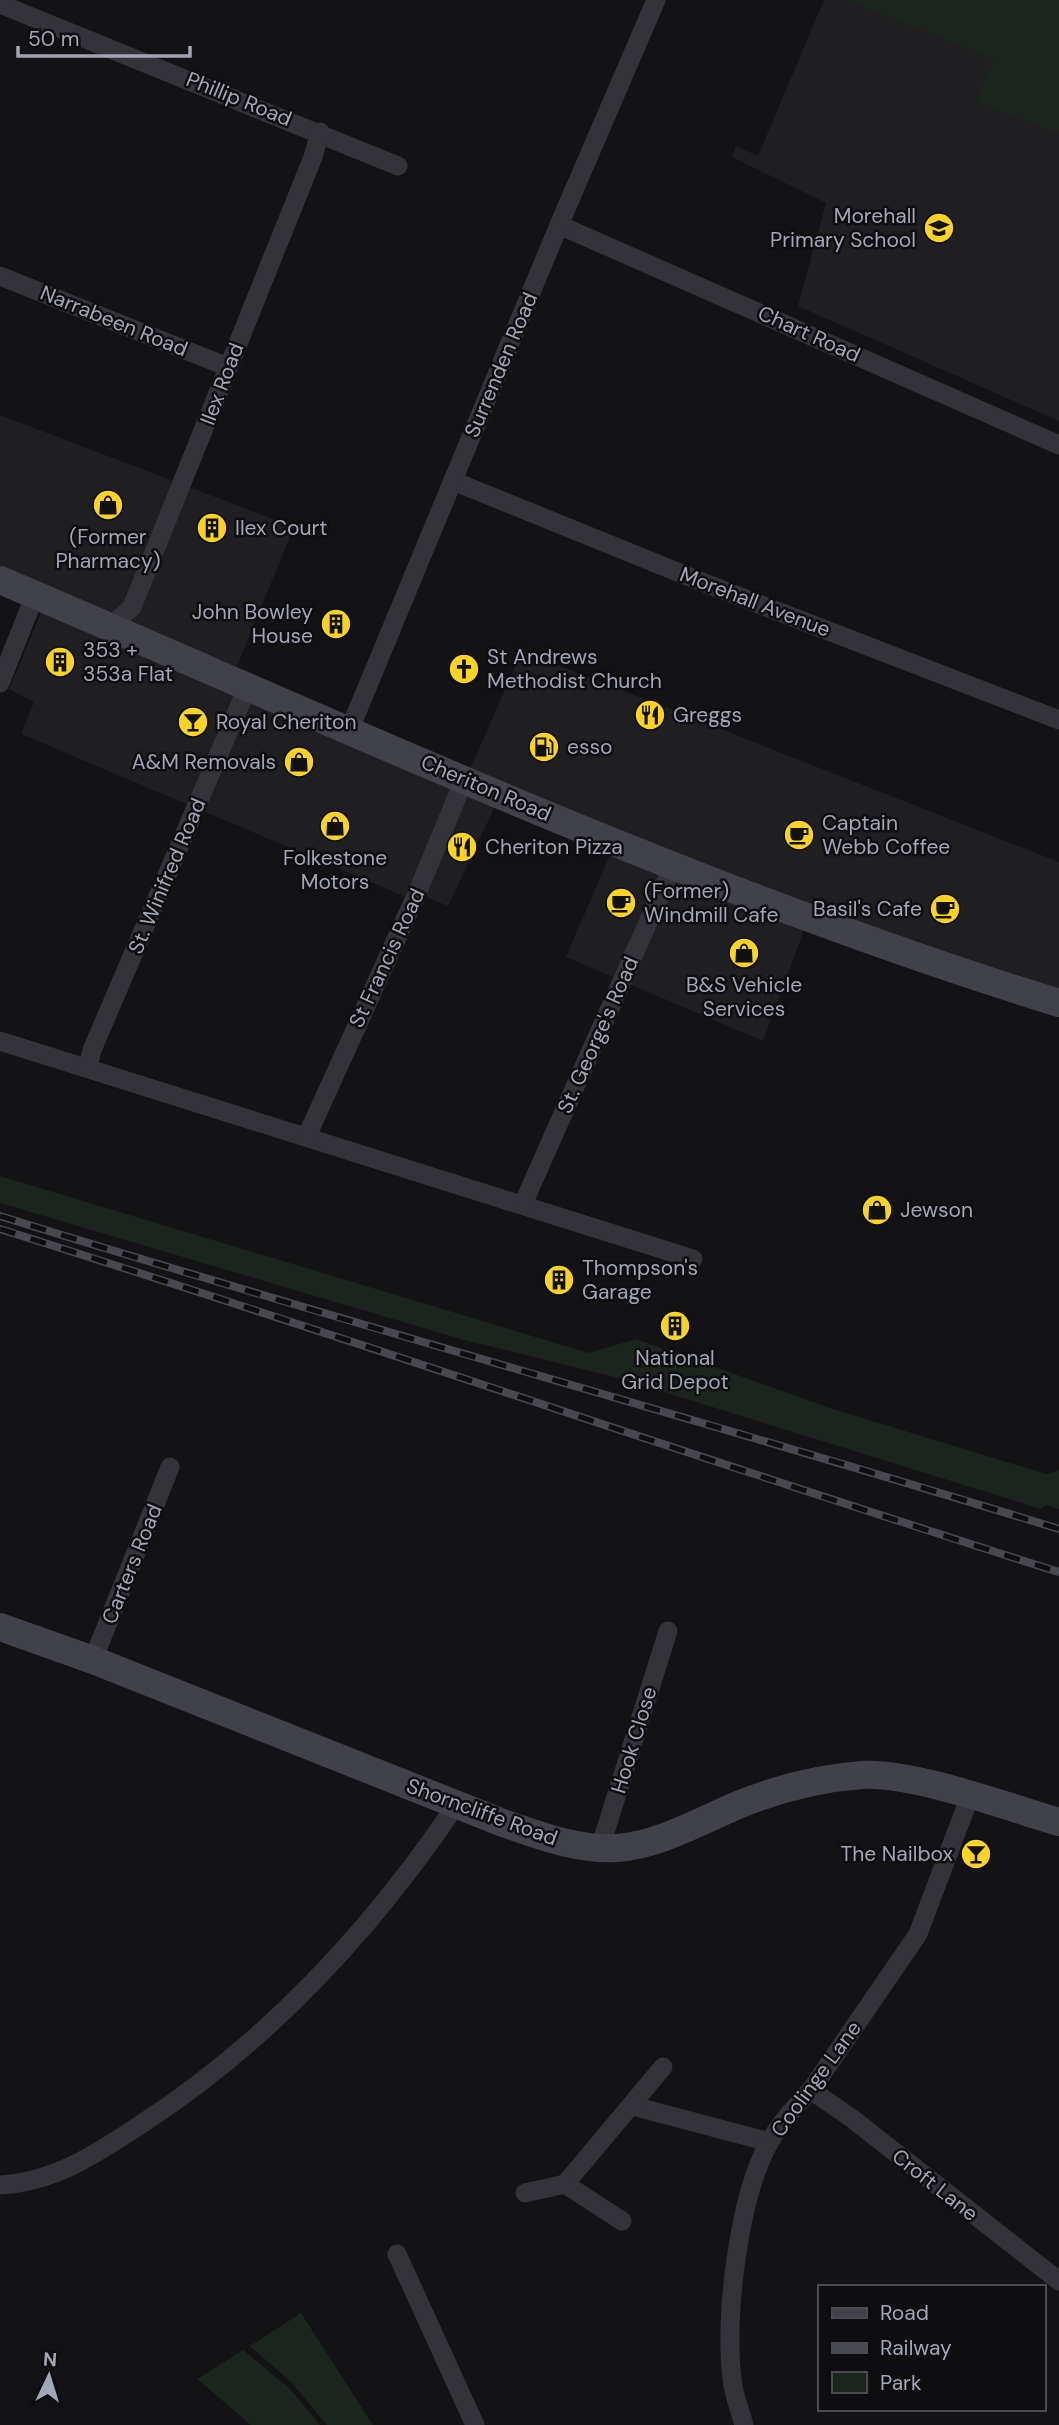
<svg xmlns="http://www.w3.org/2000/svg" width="1059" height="2425" viewBox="0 0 1059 2425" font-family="'DM Sans',sans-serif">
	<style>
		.built { fill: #1f1e21 }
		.green { fill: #1c241e }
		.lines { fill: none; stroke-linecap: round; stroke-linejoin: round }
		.street { stroke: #333339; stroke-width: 19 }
		.secondary { stroke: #414249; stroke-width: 28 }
		.rail-casing { stroke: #484950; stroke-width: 8 }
		.rail { stroke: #0e0d0f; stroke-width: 5; stroke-dasharray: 16; stroke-linecap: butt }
		.labels { text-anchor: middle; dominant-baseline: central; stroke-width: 5; stroke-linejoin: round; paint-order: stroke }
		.street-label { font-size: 21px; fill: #a3a6b5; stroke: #0e0d0f }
		.poi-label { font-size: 21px; fill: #a3a6b5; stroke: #0e0d0f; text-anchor: start }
	</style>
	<rect width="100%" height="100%" fill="#131214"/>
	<g class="built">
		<path d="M824 0H1059V421L798 306 826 203 732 157 736 146 758 156Z"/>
		<path d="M0 415 294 527 235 671 470 769 522 651 1059 862V994L811 911 763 1041 566 957 612 850 497 802 448 906 424 896 420 903 21 734 34 702 9 689 41 613 0 595Z"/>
	</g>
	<g class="green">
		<path d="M846 0H1059V134L976 101 995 60Z"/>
		<path d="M0 1176 589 1353 636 1339 830 1408 1046 1474 1059 1470V1509L1046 1505 1041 1509 622 1379 464 1340 0 1203Z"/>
		<path d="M301 2313 373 2425H327L291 2382 250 2346Z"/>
		<path d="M243 2350 289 2388 320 2425H251L197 2379Z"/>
	</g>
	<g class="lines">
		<g class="street">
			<path d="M0 4 398 166"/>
			<path d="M559 225 1059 445"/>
			<path d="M0 276 228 367"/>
			<path d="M453 481 707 584 1059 720"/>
			<path d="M110 627 132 607 313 157 320 132"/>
			<path d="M0 683 35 595"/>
			<path d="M349 731 559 225 656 0"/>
			<path d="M0 1041 693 1259"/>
			<path d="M88 1067 92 1050 248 686"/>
			<path d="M307 1136 418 891 464 780"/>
			<path d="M523 1204 673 866"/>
			<path d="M93 1660 170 1467"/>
			<path d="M600 1848 668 1631"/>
			<path d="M811 2090 854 2120 1059 2281"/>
			<path d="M633 2106 769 2142"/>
			<path d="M565 2184 663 2067"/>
			<path d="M0 2185C54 2182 96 2154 140 2125 268 2042 371 1931 456 1805"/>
			<path d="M525 2193 565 2184 622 2221"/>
			<path d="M397 2254 475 2425"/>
			<path d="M744 2425C740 2410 733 2394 732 2378 724 2316 739 2195 770 2141 781 2122 796 2106 811 2090L918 1934 970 1796"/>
		</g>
		<g class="secondary">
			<path d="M0 580C350 729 695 891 1059 1003"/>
			<path d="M0 1627 93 1660 503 1823C539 1835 579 1851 617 1848 659 1845 700 1821 738 1805 777 1789 820 1778 862 1775 913 1772 1008 1807 1059 1822"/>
		</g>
		<g class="rail-casing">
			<g id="rail">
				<path d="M0 1216C352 1325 707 1421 1059 1529"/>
				<path d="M0 1229C354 1339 705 1461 1059 1572"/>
			</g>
		</g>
		<use href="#rail" class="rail"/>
	</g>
	<defs>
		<g id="school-disc" transform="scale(1.575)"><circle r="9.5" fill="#fbd423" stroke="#0e0d0f"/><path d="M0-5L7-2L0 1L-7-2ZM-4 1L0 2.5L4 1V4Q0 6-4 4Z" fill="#111"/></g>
		<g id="shop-disc" transform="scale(1.575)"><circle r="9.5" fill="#fbd423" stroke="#0e0d0f"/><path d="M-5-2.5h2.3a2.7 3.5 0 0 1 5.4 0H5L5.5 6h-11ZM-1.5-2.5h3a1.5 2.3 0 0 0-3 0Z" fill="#111"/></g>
		<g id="building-disc" transform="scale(1.575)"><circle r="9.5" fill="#fbd423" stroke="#0e0d0f"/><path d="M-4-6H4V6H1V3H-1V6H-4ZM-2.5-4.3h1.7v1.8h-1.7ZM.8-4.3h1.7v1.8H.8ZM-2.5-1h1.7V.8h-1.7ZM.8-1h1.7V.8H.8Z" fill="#111"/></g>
		<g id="church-disc" transform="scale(1.575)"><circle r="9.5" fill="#fbd423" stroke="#0e0d0f"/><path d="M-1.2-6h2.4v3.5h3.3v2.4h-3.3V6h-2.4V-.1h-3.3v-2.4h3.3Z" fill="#111"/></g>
		<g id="restaurant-disc" transform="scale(1.575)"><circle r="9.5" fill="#fbd423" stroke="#0e0d0f"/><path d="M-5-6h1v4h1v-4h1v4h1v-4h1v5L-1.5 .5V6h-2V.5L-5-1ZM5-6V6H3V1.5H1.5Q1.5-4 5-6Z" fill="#111"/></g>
		<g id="bar-disc" transform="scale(1.575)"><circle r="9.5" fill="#fbd423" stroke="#0e0d0f"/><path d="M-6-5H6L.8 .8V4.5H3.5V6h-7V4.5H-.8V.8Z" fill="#111"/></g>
		<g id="fuel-disc" transform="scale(1.575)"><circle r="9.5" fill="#fbd423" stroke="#0e0d0f"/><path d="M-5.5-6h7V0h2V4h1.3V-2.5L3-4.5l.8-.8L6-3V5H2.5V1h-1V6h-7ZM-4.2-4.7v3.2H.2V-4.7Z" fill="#111"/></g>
		<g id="cafe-disc" transform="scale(1.575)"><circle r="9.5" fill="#fbd423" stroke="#0e0d0f"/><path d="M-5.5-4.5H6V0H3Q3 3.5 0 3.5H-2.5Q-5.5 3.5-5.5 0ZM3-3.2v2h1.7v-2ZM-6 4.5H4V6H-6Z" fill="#111"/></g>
	</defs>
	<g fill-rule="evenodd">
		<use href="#school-disc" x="939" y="228"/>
		<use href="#shop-disc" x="108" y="505"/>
		<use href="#building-disc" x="212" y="528"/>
		<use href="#building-disc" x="336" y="624"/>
		<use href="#building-disc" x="60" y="662"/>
		<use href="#church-disc" x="464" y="669"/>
		<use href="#restaurant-disc" x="650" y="715"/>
		<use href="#bar-disc" x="193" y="722"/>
		<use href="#fuel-disc" x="544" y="747"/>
		<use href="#shop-disc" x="299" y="762"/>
		<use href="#shop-disc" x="335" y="826"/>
		<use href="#cafe-disc" x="799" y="835"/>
		<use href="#restaurant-disc" x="462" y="847"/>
		<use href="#cafe-disc" x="621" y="903"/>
		<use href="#cafe-disc" x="945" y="909"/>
		<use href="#shop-disc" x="744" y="953"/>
		<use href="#shop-disc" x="877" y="1210"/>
		<use href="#building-disc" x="559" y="1280"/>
		<use href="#building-disc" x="675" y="1326"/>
		<use href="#bar-disc" x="976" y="1854"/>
	</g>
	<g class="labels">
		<g class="street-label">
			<text transform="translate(239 99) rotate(22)">Phillip Road</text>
			<text transform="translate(114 321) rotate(22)">Narrabeen Road</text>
			<text transform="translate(809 334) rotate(24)">Chart Road</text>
			<text transform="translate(501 365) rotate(-67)">Surrenden Road</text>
			<text transform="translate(222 384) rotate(-69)">Ilex Road</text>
			<text transform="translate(755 602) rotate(21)">Morehall Avenue</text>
			<text transform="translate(486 788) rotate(23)">Cheriton Road</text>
			<text transform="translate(167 876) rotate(-67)">St. Winifred Road</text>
			<text transform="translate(387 958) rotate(-65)">St Francis Road</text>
			<text transform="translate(598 1035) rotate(-66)">St. George's Road</text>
			<text transform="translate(132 1564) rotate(-68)">Carters Road</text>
			<text transform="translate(634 1740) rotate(-73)">Hook Close</text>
			<text transform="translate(482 1812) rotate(20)">Shorncliffe Road</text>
			<text transform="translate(816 2079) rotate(-54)">Coolinge Lane</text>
			<text transform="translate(935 2185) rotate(38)">Croft Lane</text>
		</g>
		<g class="poi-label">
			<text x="916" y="216" text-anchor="end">Morehall<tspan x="916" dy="24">Primary School</tspan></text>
			<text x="235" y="528">Ilex Court</text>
			<text x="108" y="537" text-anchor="middle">(Former<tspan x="108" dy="24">Pharmacy)</tspan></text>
			<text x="313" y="612" text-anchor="end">John Bowley<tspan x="313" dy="24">House</tspan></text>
			<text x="83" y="650">353 +<tspan x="83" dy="24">353a Flat</tspan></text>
			<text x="487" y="657">St Andrews<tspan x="487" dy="24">Methodist Church</tspan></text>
			<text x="673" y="715">Greggs</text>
			<text x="216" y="722">Royal Cheriton</text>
			<text x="567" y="747">esso</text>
			<text x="276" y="762" text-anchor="end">A&amp;M Removals</text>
			<text x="822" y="823">Captain<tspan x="822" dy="24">Webb Coffee</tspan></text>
			<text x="485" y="847">Cheriton Pizza</text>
			<text x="335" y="858" text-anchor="middle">Folkestone<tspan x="335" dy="24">Motors</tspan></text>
			<text x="644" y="891">(Former)<tspan x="644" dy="24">Windmill Cafe</tspan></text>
			<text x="922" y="909" text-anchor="end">Basil's Cafe</text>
			<text x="744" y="985" text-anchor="middle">B&amp;S Vehicle<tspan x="744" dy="24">Services</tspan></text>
			<text x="900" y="1210">Jewson</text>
			<text x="582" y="1268">Thompson's<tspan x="582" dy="24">Garage</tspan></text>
			<text x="675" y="1358" text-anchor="middle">National<tspan x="675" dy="24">Grid Depot</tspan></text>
			<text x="953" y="1854" text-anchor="end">The Nailbox</text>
		</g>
	</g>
	<rect x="818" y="2285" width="228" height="126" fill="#0e0d0f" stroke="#4a4a51" stroke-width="2"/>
	<rect x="832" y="2308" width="35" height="10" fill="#414249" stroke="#4a4a51" stroke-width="2"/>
	<text x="880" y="2320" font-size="21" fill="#a3a6b5">Road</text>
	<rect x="832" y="2343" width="35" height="10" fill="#484950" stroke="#4a4a51" stroke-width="2"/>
	<text x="880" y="2355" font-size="21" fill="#a3a6b5">Railway</text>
	<rect x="832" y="2372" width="35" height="21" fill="#1c241e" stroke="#4a4a51" stroke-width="2"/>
	<text x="880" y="2390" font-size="21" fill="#a3a6b5">Park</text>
	<g transform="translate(49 2376) rotate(4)" stroke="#0e0d0f" stroke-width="5" paint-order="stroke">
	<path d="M0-5L12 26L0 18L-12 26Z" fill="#a3a6b5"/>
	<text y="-10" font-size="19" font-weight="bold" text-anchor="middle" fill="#a3a6b5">N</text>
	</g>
	<path d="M18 46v10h172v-10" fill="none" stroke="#a3a6b5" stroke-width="3.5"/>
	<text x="28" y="46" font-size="21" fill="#a3a6b5" stroke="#0e0d0f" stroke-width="5" paint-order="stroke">50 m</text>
</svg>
